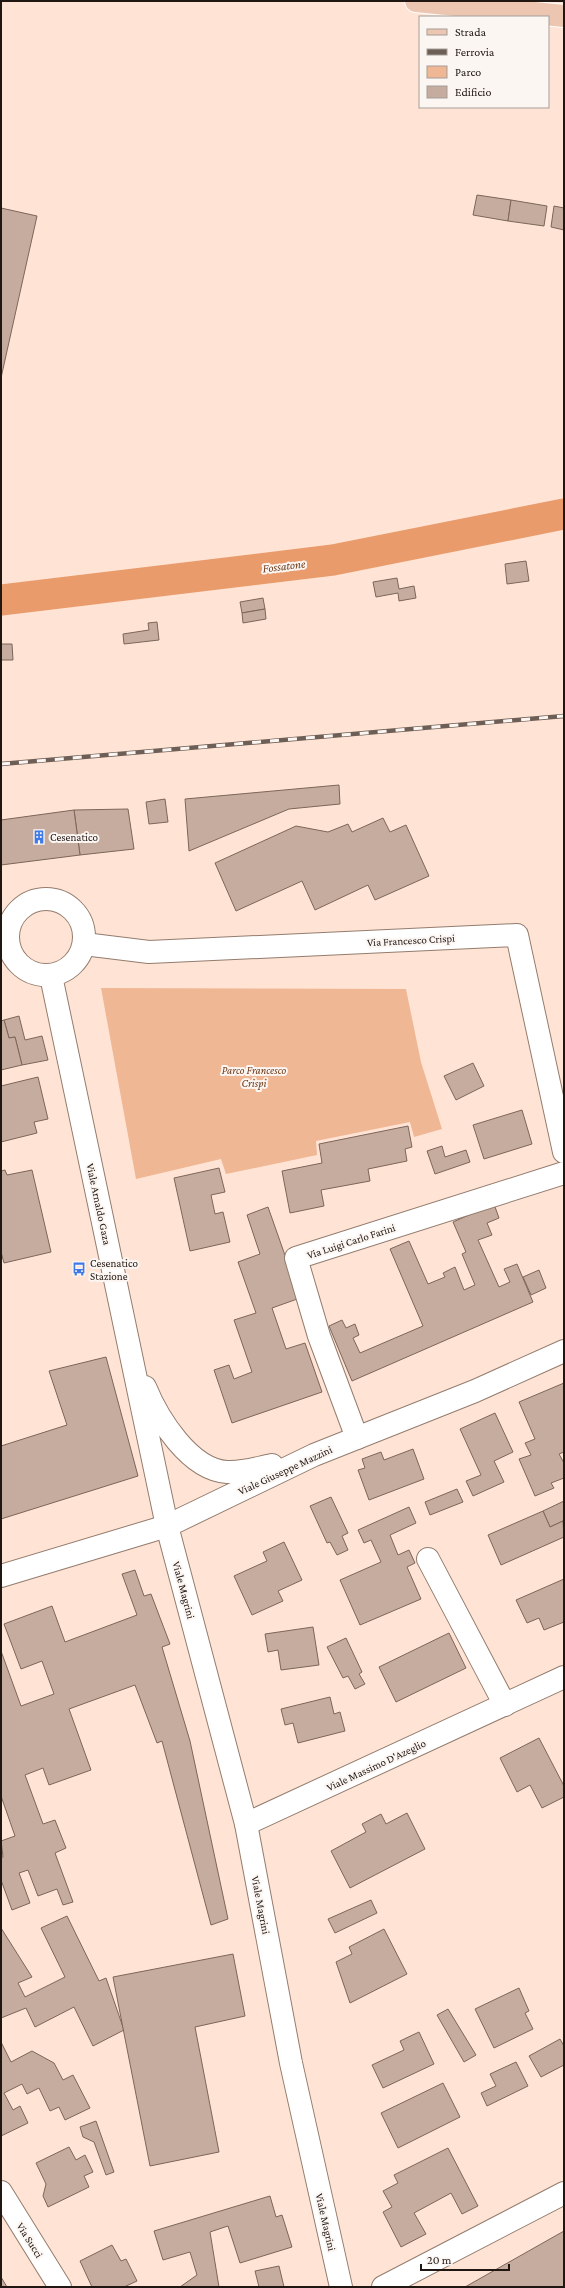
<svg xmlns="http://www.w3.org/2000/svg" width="565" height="2288" viewBox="0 0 565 2288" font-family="'Crimson Pro',serif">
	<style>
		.green { fill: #f0b795 }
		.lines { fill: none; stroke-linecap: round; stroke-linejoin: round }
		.canal { stroke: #ea9b6c; stroke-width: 31 }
		.building { fill: #c5ac9e; stroke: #7c6659 }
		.minor-casing { stroke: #937c6e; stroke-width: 24 }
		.tertiary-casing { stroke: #937c6e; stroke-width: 24 }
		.primary-casing { stroke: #fff; stroke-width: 24 }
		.minor { stroke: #fff; stroke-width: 22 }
		.tertiary { stroke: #fff; stroke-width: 22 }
		.primary { stroke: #ecc6b0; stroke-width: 22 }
		.rail-casing { stroke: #6d5e56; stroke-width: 4.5 }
		.rail { stroke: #fcf6f3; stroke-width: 3; stroke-dasharray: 9; stroke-linecap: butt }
		.labels { text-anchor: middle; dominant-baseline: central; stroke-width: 4; stroke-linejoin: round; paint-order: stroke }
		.poi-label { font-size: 11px; fill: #201712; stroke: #fcf6f3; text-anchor: start }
		.street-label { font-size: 11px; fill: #201712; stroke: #fcf6f3 }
		.park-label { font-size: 11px; font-style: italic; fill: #6c3917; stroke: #fcf6f3 }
		.water-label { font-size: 12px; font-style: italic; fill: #6d3a18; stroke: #fcf6f3 }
	</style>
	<rect width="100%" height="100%" fill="#ffe4d5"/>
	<path class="green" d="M101 988 406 989 421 1062 442 1129 414 1137 410 1122 316 1141 317 1155 226 1174 221 1159 136 1179Z"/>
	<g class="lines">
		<path class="canal" d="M1 600 333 560 564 514"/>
	</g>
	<g class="building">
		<path d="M477 195 511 200 508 221 473 215Z"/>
		<path d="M511 200 547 206 544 226 508 221Z"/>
		<path d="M554 206 564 208V230L551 227Z"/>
		<path d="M1 208 37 216 1 378Z"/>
		<path d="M526 561 529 581 507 584 505 564Z"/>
		<path d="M397 578 399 589 414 586 416 598 399 601 398 593 376 597 373 582Z"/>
		<path d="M263 598 265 609 242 613 240 602Z"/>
		<path d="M265 609 266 619 243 623 242 613Z"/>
		<path d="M157 622 159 640 124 644 123 634 149 630 148 623Z"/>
		<path d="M1 644H12L13 660H1Z"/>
		<path d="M339 785 340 804 289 809 189 851 185 799Z"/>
		<path d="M165 799 168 822 149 824 146 802Z"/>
		<path d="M128 809 134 849 80 855 74 810Z"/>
		<path d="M74 810 80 855 1 865V820Z"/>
		<path d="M383 818 390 832 406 825 429 876 375 900 368 885 315 910 302 881 236 911 215 863 296 826 328 832 348 824 352 832Z"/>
		<path d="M19 1016 25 1040 42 1036 48 1060 22 1065 15 1037 9 1038 4 1020Z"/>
		<path d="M4 1020 9 1038 15 1037 22 1065 1 1070V1021Z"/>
		<path d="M473 1063 484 1086 456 1100 444 1076Z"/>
		<path d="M38 1077 48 1119 34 1122 37 1133 1 1142V1086Z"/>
		<path d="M522 1110 532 1144 484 1159 473 1125Z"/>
		<path d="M408 1126 412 1147 405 1149 407 1161 368 1169 370 1181 321 1190 324 1206 290 1213 282 1171 322 1163 319 1144Z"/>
		<path d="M442 1146 445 1157 466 1150 470 1162 435 1174 427 1151Z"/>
		<path d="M219 1168 225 1192 211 1195 215 1214 223 1212 230 1242 190 1251 174 1178Z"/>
		<path d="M5 1170 7 1175 32 1170 51 1252 4 1263 1 1252V1171Z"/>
		<path d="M494 1204 499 1218 487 1223 492 1235 478 1240 499 1287 510 1282 504 1269 517 1264 533 1302 352 1381 329 1326 342 1320 346 1328 355 1324 359 1335 353 1338 360 1353 423 1326 390 1249 409 1241 428 1284 445 1277 443 1273 455 1267 464 1290 475 1285 462 1254 466 1252 453 1222Z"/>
		<path d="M268 1207 300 1298 272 1308 286 1349 305 1343 322 1392 232 1423 214 1370 229 1365 234 1379 252 1372 234 1320 256 1313 238 1262 260 1254 247 1215Z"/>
		<path d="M539 1270 546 1288 531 1295 523 1277Z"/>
		<path d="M106 1357 138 1476 1 1519V1446L67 1425 49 1371Z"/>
		<path d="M564 1383V1452L559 1454 564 1463V1478L551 1483 554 1488 535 1496 519 1459 531 1455 525 1443 535 1439 519 1402Z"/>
		<path d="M495 1413 513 1452 494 1461 504 1482 473 1496 466 1481 481 1475 460 1429Z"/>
		<path d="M413 1449 424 1479 369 1500 358 1470 365 1468 362 1459 381 1452 384 1460Z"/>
		<path d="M457 1489 463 1502 430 1515 425 1502Z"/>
		<path d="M331 1497 348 1533 342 1536 348 1550 337 1555 330 1542 327 1543 310 1506Z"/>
		<path d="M564 1501V1524L563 1521 550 1527 543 1511Z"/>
		<path d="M409 1507 416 1523 390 1535 398 1555 409 1550 415 1563 407 1567 421 1599 360 1625 340 1580 381 1562 371 1540 364 1543 358 1530Z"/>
		<path d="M543 1511 550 1527 563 1521 564 1537 501 1565 488 1535Z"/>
		<path d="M284 1542 302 1580 278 1591 283 1601 252 1615 234 1576 267 1561 263 1552Z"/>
		<path d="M135 1570 144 1596 151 1594 170 1644 162 1647 190 1741 228 1919 211 1925 162 1741 157 1743 135 1685 69 1709 91 1770 49 1785 43 1768 25 1775 43 1824 55 1820 66 1848 55 1853 73 1902 63 1905 57 1889 38 1896 28 1870 19 1873 30 1903 12 1910 1 1880V1858L3 1857 1 1841 15 1836 1 1796V1651L21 1706 54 1694 42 1661 21 1669 4 1624 52 1606 65 1642 137 1615 122 1574Z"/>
		<path d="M564 1579V1622L544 1630 539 1618 527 1623 516 1600Z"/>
		<path d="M313 1627 319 1665 281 1670 278 1650 268 1652 265 1634Z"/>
		<path d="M449 1633 466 1668 396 1702 379 1667Z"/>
		<path d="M346 1638 362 1672 359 1674 365 1684 355 1689 348 1676 343 1678 327 1647Z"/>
		<path d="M330 1697 334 1714 340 1712 345 1731 298 1743 293 1723 285 1725 281 1709Z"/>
		<path d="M539 1738 564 1786V1797L542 1808 530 1785 517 1792 500 1758Z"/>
		<path d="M407 1813 425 1849 350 1888 331 1851 366 1832 362 1824 381 1814 386 1824Z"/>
		<path d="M371 1900 377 1913 335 1933 328 1919Z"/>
		<path d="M67 1916 99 1981 106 1978 124 2030 93 2046 74 2007 35 2027 26 2008 1 2018V1928L32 1977 18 1983 25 1997 65 1977 41 1928Z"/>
		<path d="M384 1929 407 1974 350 2003 336 1962 352 1954 349 1947Z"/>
		<path d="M233 1954 245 2016 195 2027 219 2152 150 2166 113 1977Z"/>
		<path d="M519 1988 529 2011 525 2013 533 2029 494 2048 475 2009Z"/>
		<path d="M448 2009 476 2055 464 2062 437 2015Z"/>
		<path d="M419 2032 434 2064 383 2088 372 2065 404 2050 400 2041Z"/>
		<path d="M560 2039 564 2046V2065L541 2077 529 2056Z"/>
		<path d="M1 2042 11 2062 32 2051 54 2063 63 2080 73 2075 90 2108 65 2120 59 2107 50 2111 39 2088 27 2094 22 2084 4 2093 13 2110 20 2106 28 2123 1 2136Z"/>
		<path d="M516 2062 528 2086 487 2106 481 2093 496 2086 490 2074Z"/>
		<path d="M443 2083 460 2117 398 2148 381 2113Z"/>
		<path d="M96 2121 114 2172 106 2175 94 2142 83 2137 80 2127Z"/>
		<path d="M69 2147 76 2160 85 2155 93 2172 84 2176 89 2187 48 2207 43 2196 46 2184 36 2163Z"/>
		<path d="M448 2148 478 2206 462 2214 451 2193 414 2213 426 2234 401 2247 383 2212 392 2207 383 2191 398 2183 394 2175Z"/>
		<path d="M270 2196 276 2217 282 2215 292 2247 240 2263 228 2226 210 2232 219 2287H180L197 2275 190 2252 163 2260 154 2231Z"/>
		<path d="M564 2231V2287H465Z"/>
		<path d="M112 2245 121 2261 126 2259 137 2281 124 2287H92L80 2261Z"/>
		<path d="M279 2266 284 2287H259L255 2271Z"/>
		<path d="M1 2277 7 2287H1Z"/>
	</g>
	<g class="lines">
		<g class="minor-casing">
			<g id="minor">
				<path d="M84 944 149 952 517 935 564 1152"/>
				<path d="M357 1438 319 1336 296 1258 564 1173"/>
				<path d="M428 1559 505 1705"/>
				<path d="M246 1824 564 1677"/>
				<path d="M1 2192 60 2287"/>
				<path d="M383 2287 564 2193"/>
			</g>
		</g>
		<g class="tertiary-casing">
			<g id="tertiary">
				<circle cx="46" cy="937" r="38"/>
				<path d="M51 976 167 1526 246 1824 291 2063 341 2287"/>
				<path d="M145 1387C158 1419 190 1470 227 1472 243 1473 257 1468 272 1465"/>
				<path d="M1 1576 167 1526 314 1455 475 1391 564 1351"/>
			</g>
		</g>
		<g class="primary-casing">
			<path id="primary" d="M416 1 564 16"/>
		</g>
		<use href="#minor" class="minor"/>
		<use href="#tertiary" class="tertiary"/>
		<use href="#primary" class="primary"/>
		<g class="rail-casing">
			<path id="rail" d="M1 764 564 716"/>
		</g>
		<use href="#rail" class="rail"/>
	</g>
	<defs>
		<g id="building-bare" transform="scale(1.08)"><path d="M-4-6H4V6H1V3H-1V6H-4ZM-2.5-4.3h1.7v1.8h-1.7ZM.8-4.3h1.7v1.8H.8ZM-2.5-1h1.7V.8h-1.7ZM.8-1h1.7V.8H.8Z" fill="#3e79e9" stroke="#fcf6f3" stroke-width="2.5" paint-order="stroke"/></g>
		<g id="bus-bare" transform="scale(1.08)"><path d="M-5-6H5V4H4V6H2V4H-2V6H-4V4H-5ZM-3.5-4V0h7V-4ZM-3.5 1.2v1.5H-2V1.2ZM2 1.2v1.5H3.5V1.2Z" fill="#3e79e9" stroke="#fcf6f3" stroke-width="2.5" paint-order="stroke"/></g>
	</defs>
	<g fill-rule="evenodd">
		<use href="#building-bare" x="39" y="837"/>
		<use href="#bus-bare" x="79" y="1269"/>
	</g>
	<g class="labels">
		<g class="poi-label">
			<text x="50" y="837">Cesenatico</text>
			<text x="90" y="1263">Cesenatico<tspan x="90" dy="13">Stazione</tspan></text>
		</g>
		<g class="street-label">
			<text transform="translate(411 940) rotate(-3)">Via Francesco Crispi</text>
			<text transform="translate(99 1204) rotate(78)">Viale Arnaldo Gaza</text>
			<text transform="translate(351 1241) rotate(-18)">Via Luigi Carlo Farini</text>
			<text transform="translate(285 1470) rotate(-25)">Viale Giuseppe Mazzini</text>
			<text transform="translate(184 1590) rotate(75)">Viale Magrini</text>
			<text transform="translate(376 1765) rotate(-25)">Viale Massimo D'Azeglio</text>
			<text transform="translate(261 1905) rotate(79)">Viale Magrini</text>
			<text transform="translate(326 2222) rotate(77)">Viale Magrini</text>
			<text transform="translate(30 2240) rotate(58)">Via Succi</text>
		</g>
		<g class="park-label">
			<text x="254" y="1070">Parco Francesco<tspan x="254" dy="13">Crispi</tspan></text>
		</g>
		<g class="water-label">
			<text transform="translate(284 566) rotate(-7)">Fossatone</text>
		</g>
	</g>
	<rect width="565" height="2288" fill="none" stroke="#201712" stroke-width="4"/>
	<rect x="419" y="16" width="130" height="92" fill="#fcf6f3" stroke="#a49d99"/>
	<rect x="427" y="29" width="20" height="6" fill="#ecc6b0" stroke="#a49d99"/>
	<text x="455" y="36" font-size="12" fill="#201712">Strada</text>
	<rect x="427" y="49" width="20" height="6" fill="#6d5e56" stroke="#a49d99"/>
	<text x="455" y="56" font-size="12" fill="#201712">Ferrovia</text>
	<rect x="427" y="66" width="20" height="12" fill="#f0b795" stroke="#a49d99"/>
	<text x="455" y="76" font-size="12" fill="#201712">Parco</text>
	<rect x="427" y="86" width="20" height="12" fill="#c5ac9e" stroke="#a49d99"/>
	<text x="455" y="96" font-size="12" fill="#201712">Edificio</text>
	<path d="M421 2264v6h88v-6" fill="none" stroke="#201712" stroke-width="2"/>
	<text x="427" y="2264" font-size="12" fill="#201712" stroke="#fcf6f3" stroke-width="3" paint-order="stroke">20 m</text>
</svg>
